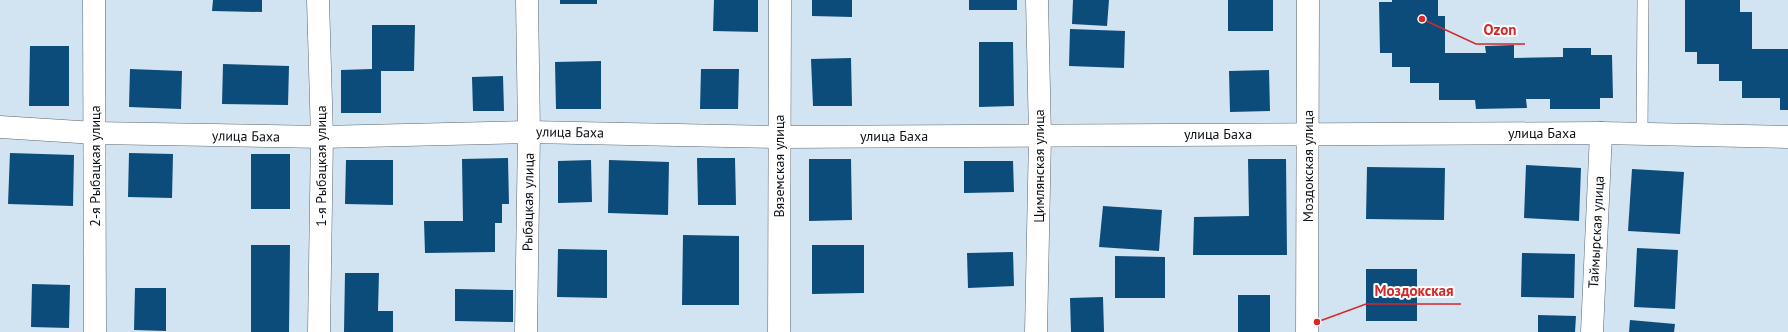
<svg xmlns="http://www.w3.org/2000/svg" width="1788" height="332" viewBox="0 0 1788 332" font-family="'PT Sans',sans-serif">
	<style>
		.building { fill: #0b4c7b }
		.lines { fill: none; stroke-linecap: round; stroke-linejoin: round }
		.service-casing { stroke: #5a6875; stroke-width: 12 }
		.minor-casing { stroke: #5a6875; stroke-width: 23 }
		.secondary-casing { stroke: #5a6875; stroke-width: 23 }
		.service { stroke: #fff; stroke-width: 11 }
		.minor { stroke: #fff; stroke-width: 22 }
		.secondary { stroke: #fff; stroke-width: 22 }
		.labels { text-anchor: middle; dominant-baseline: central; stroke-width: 4; stroke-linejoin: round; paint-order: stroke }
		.street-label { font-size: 14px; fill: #0b1015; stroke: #fff }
		.leader { fill: none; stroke: #d62828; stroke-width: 1.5 }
		.callout-dot { fill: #d62828; stroke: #fff; stroke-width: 1.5 }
		.callout-label { font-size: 15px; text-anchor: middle; font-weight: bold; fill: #d62828; stroke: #fff; stroke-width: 4; stroke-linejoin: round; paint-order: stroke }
	</style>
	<rect width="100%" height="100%" fill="#d2e3f2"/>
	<g class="building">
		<path d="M213 0H262V12L212 11Z"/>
		<rect x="560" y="0" width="37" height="4"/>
		<path d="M714 0H758V32L713 31Z"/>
		<path d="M812 0H852V17L812 16Z"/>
		<rect x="969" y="0" width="48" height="10"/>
		<path d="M1073 0H1109L1107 26 1072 24Z"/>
		<rect x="1228" y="0" width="45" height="31"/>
		<path d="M1392 0H1438V16H1445V53H1486L1485 46 1514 45V58L1563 57V48H1591V55H1612L1613 98H1600V109H1550V99H1526L1527 108 1476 109 1475 100H1439V83H1410V67H1392V53H1380L1379 2H1392Z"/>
		<path d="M1685 0H1740V12H1752V49H1788V110H1780V98H1742V81H1719V64H1697V52H1685Z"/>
		<path d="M372 25H415L414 71H381V113H341V70L372 69Z"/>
		<path d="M1070 29 1125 31 1124 68 1069 66Z"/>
		<path d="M979 42H1013L1014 106 979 107Z"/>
		<path d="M30 46H69V106H29Z"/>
		<path d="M851 58 852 106H813L811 59Z"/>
		<path d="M601 61V109H556L555 62Z"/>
		<path d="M223 64 289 66 288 105 222 104Z"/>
		<path d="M130 69 182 71 181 109 129 107Z"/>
		<path d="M701 69H739L738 109H700Z"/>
		<path d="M1269 70 1270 111 1230 112 1229 71Z"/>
		<path d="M503 76 504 111H473L472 77Z"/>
		<path d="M10 153 74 155 73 206 8 204Z"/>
		<path d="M129 153 173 154 172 198 128 197Z"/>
		<rect x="251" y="154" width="39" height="55"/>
		<path d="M508 158 509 204H502V223H495V252L425 253 424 221H463L462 159Z"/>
		<path d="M697 158H735L736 205H698Z"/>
		<path d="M809 159H851L852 220 809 221Z"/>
		<path d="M1248 159H1286L1287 255H1193L1194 217 1249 216Z"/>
		<path d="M346 160H393V205L345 204Z"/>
		<path d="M591 160 592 202 558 203V161Z"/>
		<path d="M609 160 669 162 668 215 608 213Z"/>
		<path d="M964 161H1013L1014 192 964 193Z"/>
		<path d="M1526 165 1581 168 1579 221 1524 218Z"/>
		<path d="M1367 167 1445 168 1444 220 1366 219Z"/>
		<path d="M1632 169 1684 172 1680 234 1628 231Z"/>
		<path d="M1103 206 1162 210 1159 251 1099 247Z"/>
		<path d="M683 235 739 236V305H682Z"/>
		<path d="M251 245H290L289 332H251Z"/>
		<path d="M812 245H864V293L812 294Z"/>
		<path d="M1637 248 1678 250 1675 309 1634 307Z"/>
		<path d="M558 249 607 250V298L557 297Z"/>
		<path d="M1013 252 1014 286 968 288 967 253Z"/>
		<path d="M1522 253 1575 254 1574 298 1521 297Z"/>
		<path d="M1115 256 1165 257V298H1115Z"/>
		<rect x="1366" y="269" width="51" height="52"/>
		<path d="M345 273H379L378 311H393V332H344Z"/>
		<path d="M32 284 70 285 69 328 31 327Z"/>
		<path d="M135 288H166V331L134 330Z"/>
		<path d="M455 289 513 290V322L455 321Z"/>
		<rect x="1238" y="295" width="32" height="37"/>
		<path d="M1103 297 1104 332H1071L1070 298Z"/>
		<path d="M1538 315 1576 316 1575 332H1538Z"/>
		<path d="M1630 320 1675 324 1674 332H1629Z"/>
	</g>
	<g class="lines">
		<g class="service-casing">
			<path id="service" d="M1642 134 1643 0"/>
		</g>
		<g class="minor-casing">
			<g id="minor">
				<path d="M94 0 95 332"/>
				<path d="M318 0 322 137 319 332"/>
				<path d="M0 127 95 133 322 137 529 132 780 137 1601 133 1788 137"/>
				<path d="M526 332 529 132 527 0"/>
				<path d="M779 332 780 0"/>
				<path d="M1036 332 1040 136 1037 0"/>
				<path d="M1592 332 1601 133"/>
			</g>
		</g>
		<g class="secondary-casing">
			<path id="secondary" d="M1307 332 1308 0"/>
		</g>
		<use href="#service" class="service"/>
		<use href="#minor" class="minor"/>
		<use href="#secondary" class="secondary"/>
	</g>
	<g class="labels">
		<g class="street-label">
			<text transform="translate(570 132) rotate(1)">улица Баха</text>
			<text x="1542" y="133">улица Баха</text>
			<text x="1218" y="134">улица Баха</text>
			<text transform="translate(246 136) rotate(1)">улица Баха</text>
			<text x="894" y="136">улица Баха</text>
			<text transform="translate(95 166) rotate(-90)">2-я Рыбацкая улица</text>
			<text transform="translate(321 166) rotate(-90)">1-я Рыбацкая улица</text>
			<text transform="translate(779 166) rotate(-90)">Вяземская улица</text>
			<text transform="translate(1039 166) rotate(-90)">Цимлянская улица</text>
			<text transform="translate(1308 166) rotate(-90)">Моздокская улица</text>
			<text transform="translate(528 202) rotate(-89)">Рыбацкая улица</text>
			<text transform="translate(1596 232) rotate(-87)">Таймырская улица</text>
		</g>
	</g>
	<path class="leader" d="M1422 19L1476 44H1525M1317 322L1366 304H1461"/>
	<g class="callout-dot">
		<circle cx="1422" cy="19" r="4"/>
		<circle cx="1317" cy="322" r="4"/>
	</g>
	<g class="callout-label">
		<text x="1500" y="35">Ozon</text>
		<text x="1414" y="296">Моздокская</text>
	</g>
</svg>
